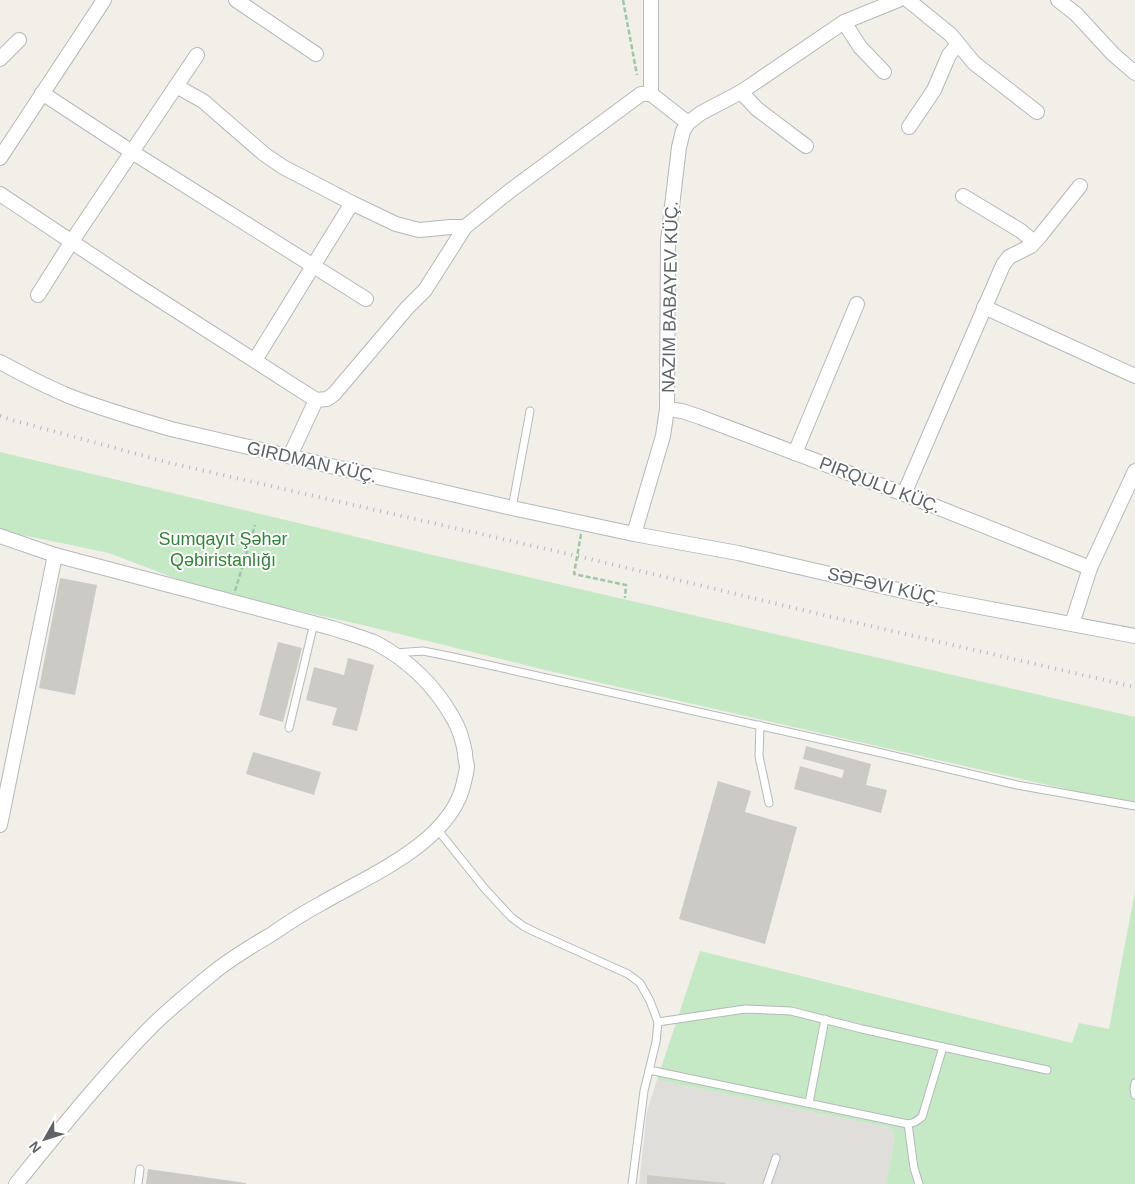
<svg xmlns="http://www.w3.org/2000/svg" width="1135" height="1184" viewBox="0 0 1135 1184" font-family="Arial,sans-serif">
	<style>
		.industrial { fill: #e0deda }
		.green { fill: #c5e8c5 }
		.building { fill: #cccac5 }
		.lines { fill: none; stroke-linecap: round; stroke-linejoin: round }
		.service-casing { stroke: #b5b8bc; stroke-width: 9 }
		.minor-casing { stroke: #b5b8bc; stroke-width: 16 }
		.path { stroke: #9cc7a9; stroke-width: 2.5; stroke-dasharray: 5 2.5; stroke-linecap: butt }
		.service { stroke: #fff; stroke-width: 7 }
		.minor { stroke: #fff; stroke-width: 14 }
		.rail { stroke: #b6b7b8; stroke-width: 4; stroke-dasharray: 1 6; stroke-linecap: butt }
		.labels { text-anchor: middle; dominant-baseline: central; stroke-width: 4; stroke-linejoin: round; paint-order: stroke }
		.street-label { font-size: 18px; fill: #5f6368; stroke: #fff }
		.park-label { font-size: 18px; fill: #348238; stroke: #fff }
	</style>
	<rect width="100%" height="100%" fill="#f1efe8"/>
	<path class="industrial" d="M657 1080 891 1128 895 1137 886 1184H639L647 1111Z"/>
	<g class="green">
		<path d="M0 452 437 556 1135 717V805L549 671 367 626 206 590 109 553 3 531 0 530Z"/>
		<path d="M1135 891V1184H886L895 1137 891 1128 657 1080 700 951 1072 1043 1079 1023 1109 1029Z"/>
	</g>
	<g class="building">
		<path d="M60 578 97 585 75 695 39 688Z"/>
		<path d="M278 642 302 648 283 722 259 715Z"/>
		<path d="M348 658 374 665 357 731 332 725 337 708 306 700 314 667 344 675Z"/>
		<path d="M806 746 871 764 866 785 887 790 881 813 794 789 800 766 842 778 844 770 803 759Z"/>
		<path d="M253 752 321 772 314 795 246 774Z"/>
		<path d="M718 781 751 791 745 812 797 827 765 944 679 919Z"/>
		<path d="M148 1169 246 1183V1184H146Z"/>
		<path d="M647 1175 726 1183 725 1184H647Z"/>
	</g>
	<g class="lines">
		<g class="service-casing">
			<g id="service">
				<path d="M512 508 530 411"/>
				<path d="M395 653 423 651 453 657 873 751 1017 785 1135 806"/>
				<path d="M760 725 759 756 769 803"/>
				<path d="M289 728 314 623"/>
				<path d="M437 829 485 889 511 917 523 926 535 932 628 974 640 983 650 1001 658 1022 656 1042 644 1091 632 1184"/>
				<path d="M658 1022 745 1009 791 1011 862 1029 1047 1070"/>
				<path d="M649 1070 908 1124 915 1122 922 1117 943 1047"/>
				<path d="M1135 1083 1134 1089 1135 1095"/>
				<path d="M809 1103 825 1019"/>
				<path d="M908 1124 914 1168 919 1184"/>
				<path d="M138 1184 140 1169"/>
				<path d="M767 1184 776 1158"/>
			</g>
		</g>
		<g class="minor-casing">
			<g id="minor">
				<path d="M236 0 316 54"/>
				<path d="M651 0V94"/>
				<path d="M908 0 951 35 974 63 1037 112"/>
				<path d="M1058 0 1076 14 1113 54 1135 73"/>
				<path d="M844 22 860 47 884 72"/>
				<path d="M0 59 19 40"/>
				<path d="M176 86 203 101 264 154 283 167 352 203 396 224 419 230 451 227H465"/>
				<path d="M741 92 757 109 806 146"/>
				<path d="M42 93 132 152 366 299"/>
				<path d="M909 127 934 90 949 55 958 44"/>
				<path d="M0 158 104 0"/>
				<path d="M0 194 135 284 316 400 327 399 334 394 407 308 425 290 465 227 511 190 641 94H651L688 123"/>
				<path d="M963 196 1021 231 1034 242"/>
				<path d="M38 295 72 241 197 55"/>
				<path d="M984 307 1135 376"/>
				<path d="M255 360 352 203"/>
				<path d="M0 362C22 374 45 386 69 396 102 409 137 419 171 429L512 508 634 534 738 553 938 599 1135 636"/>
				<path d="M667 409 682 411 700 417 904 494 1090 568"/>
				<path d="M795 453 857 304"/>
				<path d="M290 456 316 400"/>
				<path d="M904 494 1003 265 1009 257 1031 246 1040 236 1080 186"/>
				<path d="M634 534 663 436 667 409 668 240 679 147 683 131 688 123 701 113 741 92 844 22 898 0"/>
				<path d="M0 536 55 555 332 628C347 633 362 637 376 643 408 660 435 686 453 718 459 728 463 741 465 753 465 757 466 762 467 766 467 771 465 777 464 782 452 842 370 875 322 903 305 912 288 923 272 934 252 946 231 958 213 973 191 991 169 1009 150 1028 102 1077 59 1131 16 1184"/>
				<path d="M1072 624 1090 568 1135 471"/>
				<path d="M0 825 55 555"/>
			</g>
		</g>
		<g class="path">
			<path d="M623 0 637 75"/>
			<path d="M581 534 574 574 626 585 625 598"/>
			<path d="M235 591 255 525"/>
		</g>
		<use href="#service" class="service"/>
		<use href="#minor" class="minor"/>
		<path class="rail" d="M0 416 12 420 170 463 577 556 853 622 1135 687"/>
	</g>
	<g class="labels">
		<g class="street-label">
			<text transform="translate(670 297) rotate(-89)">NAZIM BABAYEV KÜÇ.</text>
			<text transform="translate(312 462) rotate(13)">GIRDMAN KÜÇ.</text>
			<text transform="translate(880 485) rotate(21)">PIRQULU KÜÇ.</text>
			<text transform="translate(884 586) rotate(13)">SƏFƏVI KÜÇ.</text>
		</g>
		<g class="park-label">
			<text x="223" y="539">Sumqayıt Şəhər<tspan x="223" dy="21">Qəbiristanlığı</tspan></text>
		</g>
	</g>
	<g transform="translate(45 1139) rotate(231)" stroke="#ffffff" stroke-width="4" paint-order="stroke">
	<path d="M0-4L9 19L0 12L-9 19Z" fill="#5f6368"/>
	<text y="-8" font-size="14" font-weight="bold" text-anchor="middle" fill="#5f6368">N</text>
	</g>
</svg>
